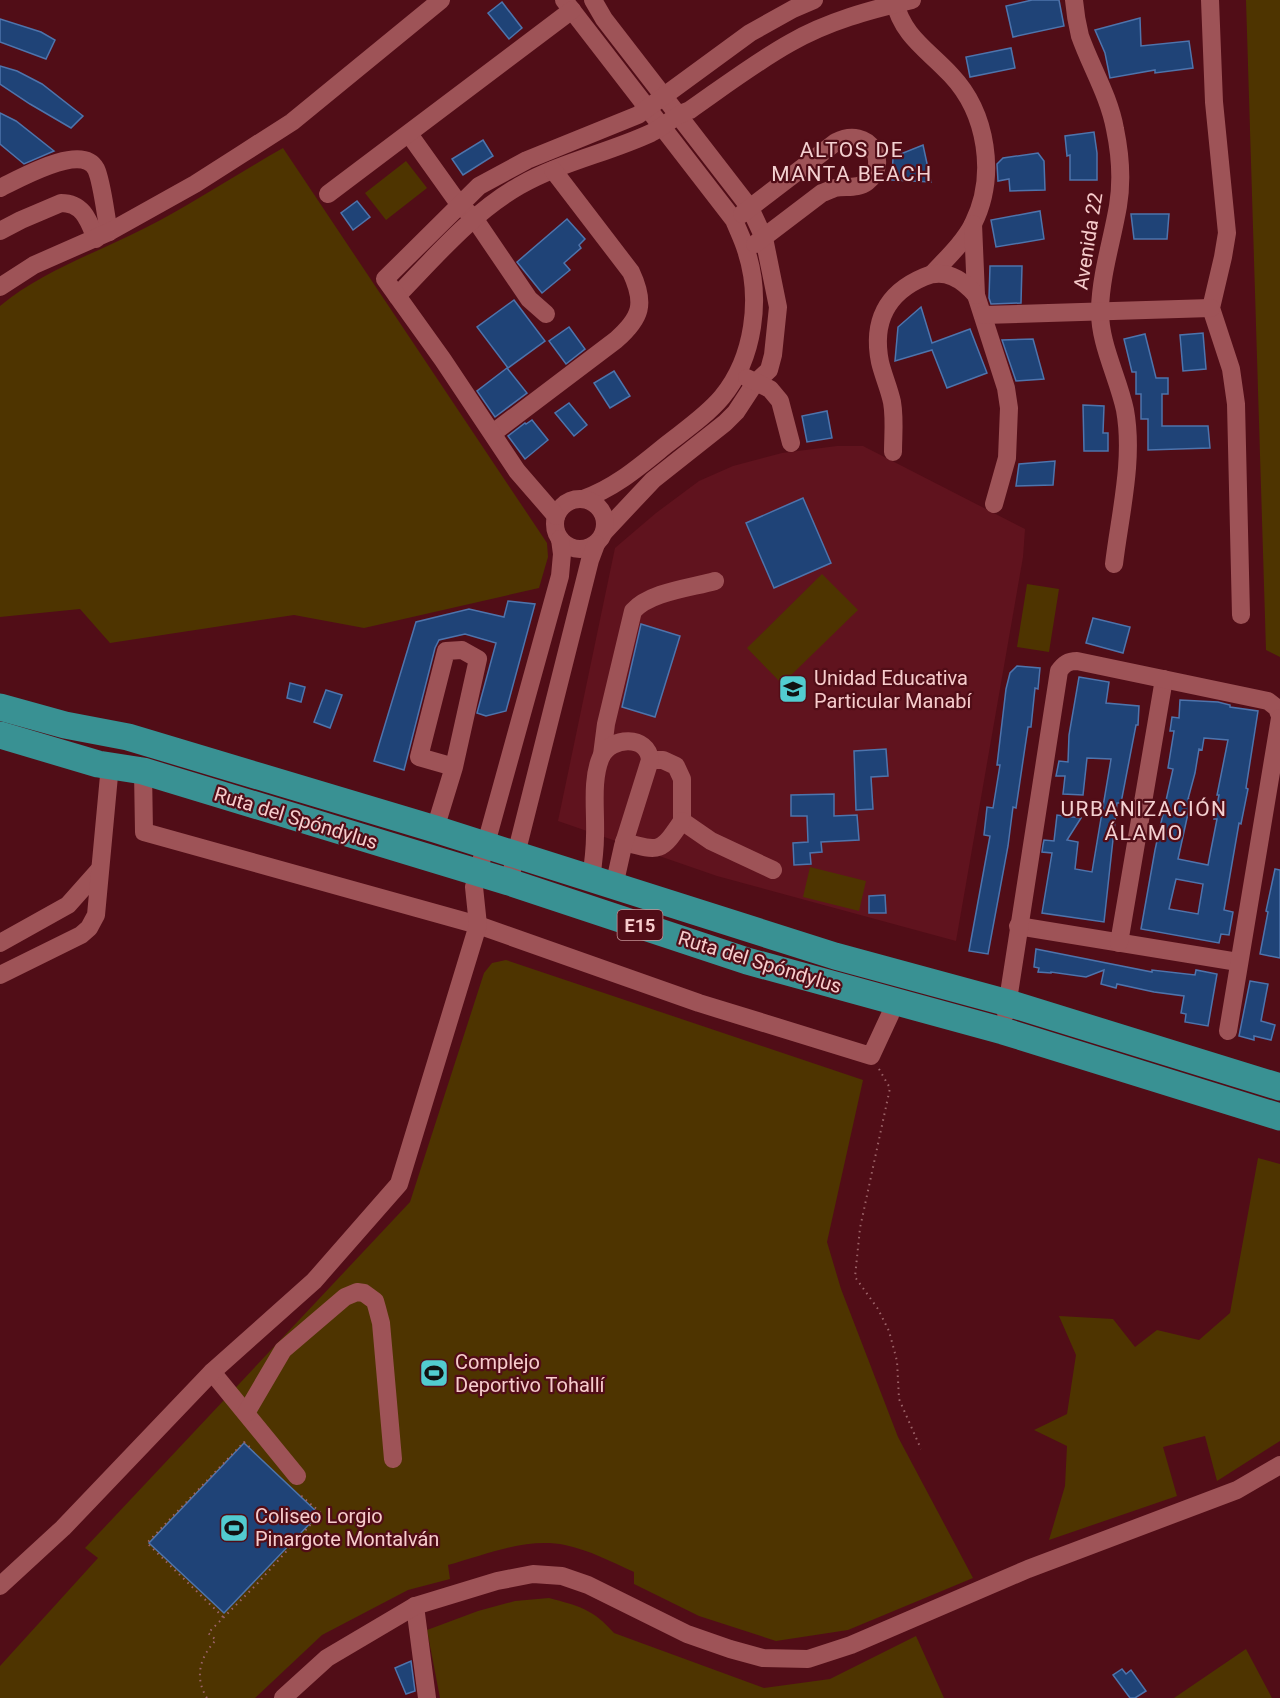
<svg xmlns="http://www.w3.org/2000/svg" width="1280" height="1698" viewBox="0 0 1280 1698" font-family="Roboto,sans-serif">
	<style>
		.built { fill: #60131e }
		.green { fill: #4e3400 }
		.building { fill: #1f4377; stroke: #4e74ac; stroke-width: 1.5; fill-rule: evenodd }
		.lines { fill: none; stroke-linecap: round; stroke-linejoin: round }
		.path { stroke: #9c6368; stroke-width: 2; stroke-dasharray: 1.5 4.5; stroke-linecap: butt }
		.minor { stroke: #9e5357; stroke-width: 18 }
		.highway { stroke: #399193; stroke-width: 27 }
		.labels { text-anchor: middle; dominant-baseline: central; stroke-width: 4.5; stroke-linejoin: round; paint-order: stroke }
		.shield { fill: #510d17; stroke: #c59396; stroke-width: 1.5 }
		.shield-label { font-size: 18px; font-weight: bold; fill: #f7cccc }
		.street-label { font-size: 20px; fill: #f7cccc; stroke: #510d17 }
		.poi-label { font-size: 20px; fill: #f7cccc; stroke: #510d17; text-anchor: start }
		.neighbourhood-label { font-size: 21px; letter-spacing: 1.5px; fill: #f4d1d1; stroke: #510d17 }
	</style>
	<rect width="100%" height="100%" fill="#510d17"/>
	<path class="built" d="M837 446H863L1025 529 1023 557 956 941 717 876 558 821 615 548 656 513 699 481 733 466 782 453Z"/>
	<g class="green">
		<path d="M1246 0H1280V657L1266 650Z"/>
		<path d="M283 148 547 543 548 557 539 588 364 628 294 615 110 643 80 609 0 617V306C42 271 96 253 145 228 192 204 237 174 283 148Z"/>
		<path d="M406 161 427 188 386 220 365 193Z"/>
		<path d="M822 574 858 610 782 684 747 648Z"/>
		<path d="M1027 584 1059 589 1049 652 1017 647Z"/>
		<path d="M810 867 866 881 859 911 803 897Z"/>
		<path d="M506 960 863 1080 827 1242 841 1289 898 1437 973 1578 848 1630 776 1641 699 1616 634 1584V1572C612 1562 589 1550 565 1545 526 1537 485 1555 448 1565L450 1579 408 1590 322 1635 255 1698H0V1666L98 1558 85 1548 410 1202 484 973 492 963Z"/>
		<path d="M1258 1158 1280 1164V1441L1217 1481 1205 1436 1163 1447 1177 1496 1049 1540 1065 1486 1067 1446 1034 1430 1067 1414 1076 1355 1059 1316 1113 1319 1135 1347 1157 1330 1199 1340 1230 1313Z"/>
		<path d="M549 1598C579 1606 593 1609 614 1633L764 1688 830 1679 916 1636 944 1698H440L427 1630 478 1611 515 1601Z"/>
		<path d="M1246 1649 1272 1698H1174Z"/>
	</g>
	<g class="building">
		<path d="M1032 0H1059L1064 26 1013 37 1006 6Z"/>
		<path d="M502 2 522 28 509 39 488 13Z"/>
		<path d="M1140 18 1141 46 1189 41 1193 68 1155 73V70L1110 78 1105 53 1095 30Z"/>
		<path d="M0 19 41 32 55 40 46 59 0 42Z"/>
		<path d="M1011 48 1015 68 970 77 966 57Z"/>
		<path d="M0 66 17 71 42 84 83 116 71 128 30 104 0 84Z"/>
		<path d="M0 113 16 121 54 151 24 164 0 144Z"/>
		<path d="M1094 132 1097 153V180H1070V155L1067 156 1065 136Z"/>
		<path d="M483 140 493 156 463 175 452 159Z"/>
		<path d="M923 145 931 182 892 180 893 157Z"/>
		<path d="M1038 153 1044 161 1045 190 1010 191 1009 179 998 181 997 164 1003 158Z"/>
		<path d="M357 201 370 217 353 230 341 213Z"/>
		<path d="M1040 211 1044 239 996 247 991 220Z"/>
		<path d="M1131 214H1169L1167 239H1134Z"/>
		<path d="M567 219 585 239 579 245 581 248 564 263 570 270 542 293 517 262Z"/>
		<path d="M990 266H1022L1021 303 991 304 989 298Z"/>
		<path d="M514 300 545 341 508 368 477 327Z"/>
		<path d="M921 307 932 343 970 329 987 373 947 388 932 350 895 361 898 327Z"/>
		<path d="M569 327 585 349 566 364 549 341Z"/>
		<path d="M1203 333 1206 369 1183 371 1180 335Z"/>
		<path d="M1145 334 1156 378H1168V394H1162V426H1208L1210 448 1148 450V419H1141V394H1136V372H1132L1124 339Z"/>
		<path d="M1033 339 1044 379 1016 381 1002 340Z"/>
		<path d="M507 368 527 393 495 417 477 391Z"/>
		<path d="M614 371 630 396 610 408 594 383Z"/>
		<path d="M569 403 587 425 574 436 555 413Z"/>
		<path d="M1083 405 1104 406 1103 433H1108V451H1084Z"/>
		<path d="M827 411 832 438 807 442 802 416Z"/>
		<path d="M532 420 548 440 525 459 508 436 525 423 526 424Z"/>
		<path d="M1055 461 1053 485 1016 486 1019 464Z"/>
		<path d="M803 498 831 563 774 588 746 523Z"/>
		<path d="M508 601 535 604 506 711 486 716 477 713 496 643 465 634 439 640 435 648 404 770 374 761 416 622 469 609 504 617Z"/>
		<path d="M1093 618 1130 627 1123 653 1086 643Z"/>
		<path d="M641 624 680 636 655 717 622 707Z"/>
		<path d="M1017 666 1040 668 1038 689 1035 688 1031 727H1028L1016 808 1013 807 1008 846 988 954 969 951 990 836 984 835 987 807 993 808 1000 765H997L1006 689 1010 673Z"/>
		<path d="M1079 677 1109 682 1106 703 1139 706 1138 725H1136L1121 803H1117L1104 922 1042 913 1052 853 1042 852 1043 845 1044 840 1054 841 1057 815 1081 818 1067 840 1078 842 1075 869 1092 872 1111 759 1087 758 1083 795 1063 794 1065 776H1056L1059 761 1068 762 1069 735Z"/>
		<path d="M290 683 305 687 301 702 287 698Z"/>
		<path d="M326 690 342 695 330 728 314 722Z"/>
		<path d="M1180 700 1218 702 1230 705V707L1258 711 1246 788 1248 789 1241 824 1239 823 1224 910 1233 912 1229 935 1221 934 1219 943 1141 929 1155 850 1173 769 1168 768 1174 731H1170L1172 717 1179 718ZM1204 738 1228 740 1217 795H1219L1214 819H1217L1208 865 1178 859 1191 800 1188 799 1195 773 1199 749 1202 750ZM1176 879 1203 884 1198 914 1169 909Z"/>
		<path d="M886 749 888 776 871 777 873 809 856 810 854 751Z"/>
		<path d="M834 794V816L857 815 859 840 821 842 822 852 810 853 811 864 794 865 793 843 808 842 807 816H791V795Z"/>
		<path d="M1275 869 1280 870V958L1260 954 1268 912 1266 911Z"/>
		<path d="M885 895 886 913H869V896Z"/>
		<path d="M1036 949 1152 972V970L1195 975 1196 970 1217 974 1208 1026 1185 1022 1186 1014 1181 1013 1184 996 1154 992 1117 984 1116 988 1101 984 1104 970 1086 977 1051 972V973L1038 972 1039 968 1034 967Z"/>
		<path d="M1250 981 1268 984 1261 1021 1275 1025 1271 1040 1254 1036V1040L1239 1036Z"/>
		<path d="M244 1443 319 1514 224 1613 149 1543Z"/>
		<path d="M411 1661 415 1691 406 1694 395 1668Z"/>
		<path d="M1122 1669 1126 1674 1131 1670 1146 1691 1135 1698H1130L1113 1675Z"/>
	</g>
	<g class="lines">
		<g class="path">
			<path d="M879 1069 890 1088 860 1228 855 1277 878 1309 889 1331 897 1361 899 1399 921 1449"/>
			<path d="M223 1617 147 1543 244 1442 253 1450"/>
			<path d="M207 1698C194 1677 200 1657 216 1640L208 1633 256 1585 321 1513 298 1493"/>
		</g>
		<g class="minor">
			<path d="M564 0 734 220C738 230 743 240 746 250 762 298 754 358 722 397 706 416 685 430 666 445 640 466 615 488 583 499"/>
			<path d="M593 0 604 19 750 208 764 238 778 307 773 355 769 370 755 383 736 412 725 423 653 480 605 531"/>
			<path d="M894 0C903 37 927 49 951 75 987 113 997 176 973 224 964 242 947 258 933 273"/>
			<path d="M1074 0C1075 12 1077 24 1080 36 1091 67 1109 96 1115 129 1120 153 1122 182 1118 206 1112 241 1101 274 1100 309 1099 343 1118 377 1125 410 1134 460 1120 514 1114 564"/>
			<path d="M1210 0 1214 102 1227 233 1223 257 1211 308 1231 369 1236 404 1241 615"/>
			<path d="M409 134 459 204 474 218 529 299 546 314"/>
			<path d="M0 188C19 179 82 142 96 169 102 181 106 218 109 232"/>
			<path d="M328 194 572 10"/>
			<path d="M742 214 836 142C869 125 891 163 867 182 858 189 846 186 835 188 831 189 826 192 822 193L755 244"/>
			<path d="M973 224 976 295 1006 388 1009 408 1007 458 994 504"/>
			<path d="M0 231 21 220 61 203C84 203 89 222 96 239"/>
			<path d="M0 287 34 265 109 232 195 184 242 154 292 122 441 0"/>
			<path d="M397 296C435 257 472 213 519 186 561 162 608 153 651 133 665 126 675 115 690 110 723 87 756 62 790 43 828 21 870 10 912 0"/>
			<path d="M983 315 1211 308"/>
			<path d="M747 378 770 389 780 401 791 443"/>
			<path d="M493 433 616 340C641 318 646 304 631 272L553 170"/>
			<path d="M893 452C893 436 895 419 892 402 889 388 883 375 880 362 872 322 886 293 924 277 945 268 962 279 976 295"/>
			<circle cx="580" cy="524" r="25"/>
			<path d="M556 516 517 471 443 360 385 279 479 186 527 160 638 115 750 33 793 9 814 0"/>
			<path d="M602 755 606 724 633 611C650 592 690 588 715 581"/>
			<path d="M650 760H663L676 766 682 779V821L711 841 773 870"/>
			<path d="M143 771 144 832 478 925 699 1003 871 1056 890 1015 894 1001"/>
			<path d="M435 829 454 767 478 659 462 650 446 651 419 757 454 767"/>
			<path d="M624 842C661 852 661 852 682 821"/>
			<path d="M591 879C593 865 595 850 595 836 596 811 591 780 601 757 611 736 648 735 650 760L623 846 614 886"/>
			<path d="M509 882 590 560 596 544"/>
			<path d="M1018 926 1238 962"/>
			<path d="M0 943 68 905 100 869"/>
			<path d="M1119 943 1164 679"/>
			<path d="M0 975 81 935 89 928 96 915 110 765"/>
			<path d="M1006 1013 1059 671C1064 664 1068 661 1077 661L1268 701 1277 708 1280 716"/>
			<path d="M1228 1031 1280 718"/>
			<path d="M212 1372 297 1476"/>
			<path d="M246 1413 283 1350 345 1297 357 1292 364 1293 375 1301 377 1308 381 1323 393 1459"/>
			<path d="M0 1586 63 1528 212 1372 314 1281 399 1184 478 925 474 887 560 576 562 554 560 539"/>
			<path d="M415 1606 427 1698"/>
			<path d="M283 1698 327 1658 415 1606 497 1581 533 1574 562 1576 588 1585 687 1634 730 1649 763 1658 808 1659 851 1645 1028 1569 1237 1490 1280 1465"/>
		</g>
		<g class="highway">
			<path d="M0 707 65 725 128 737 435 829 835 956 1008 1003 1280 1087"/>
			<path d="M0 735 98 764 143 771 509 882 747 961 1003 1031 1280 1117"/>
		</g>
	</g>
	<defs>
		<g id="school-square" transform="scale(1.5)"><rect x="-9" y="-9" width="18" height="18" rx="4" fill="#52ccd0" stroke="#510d17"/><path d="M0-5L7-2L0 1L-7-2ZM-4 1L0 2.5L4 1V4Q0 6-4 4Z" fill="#111"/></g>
		<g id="stadium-square" transform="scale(1.5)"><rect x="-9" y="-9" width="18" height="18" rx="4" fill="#52ccd0" stroke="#510d17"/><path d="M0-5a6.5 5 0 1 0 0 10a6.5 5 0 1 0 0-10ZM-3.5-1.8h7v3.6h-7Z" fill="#111"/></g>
	</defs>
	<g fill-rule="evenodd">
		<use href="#school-square" x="793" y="689"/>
		<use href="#stadium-square" x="434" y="1373"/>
		<use href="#stadium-square" x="234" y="1528"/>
	</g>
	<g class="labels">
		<rect class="shield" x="617.5" y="910" width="45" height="30" rx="4.5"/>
		<g class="shield-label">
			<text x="640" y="925">E15</text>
		</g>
		<g class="street-label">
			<text transform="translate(1088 241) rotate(-81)">Avenida 22</text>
			<text transform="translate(296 818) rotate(17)">Ruta del Spóndylus</text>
			<text transform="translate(760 962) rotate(17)">Ruta del Spóndylus</text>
		</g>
		<g class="poi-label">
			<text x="814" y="678">Unidad Educativa<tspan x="814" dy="23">Particular Manabí</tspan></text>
			<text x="455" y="1362">Complejo<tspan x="455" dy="23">Deportivo Tohallí</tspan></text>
			<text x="255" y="1516">Coliseo Lorgio<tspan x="255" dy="23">Pinargote Montalván</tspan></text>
		</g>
		<g class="neighbourhood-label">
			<text x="852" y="150">ALTOS DE<tspan x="852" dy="24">MANTA BEACH</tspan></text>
			<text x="1144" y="809">URBANIZACIÓN<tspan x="1144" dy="24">ÁLAMO</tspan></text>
		</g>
	</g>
</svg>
